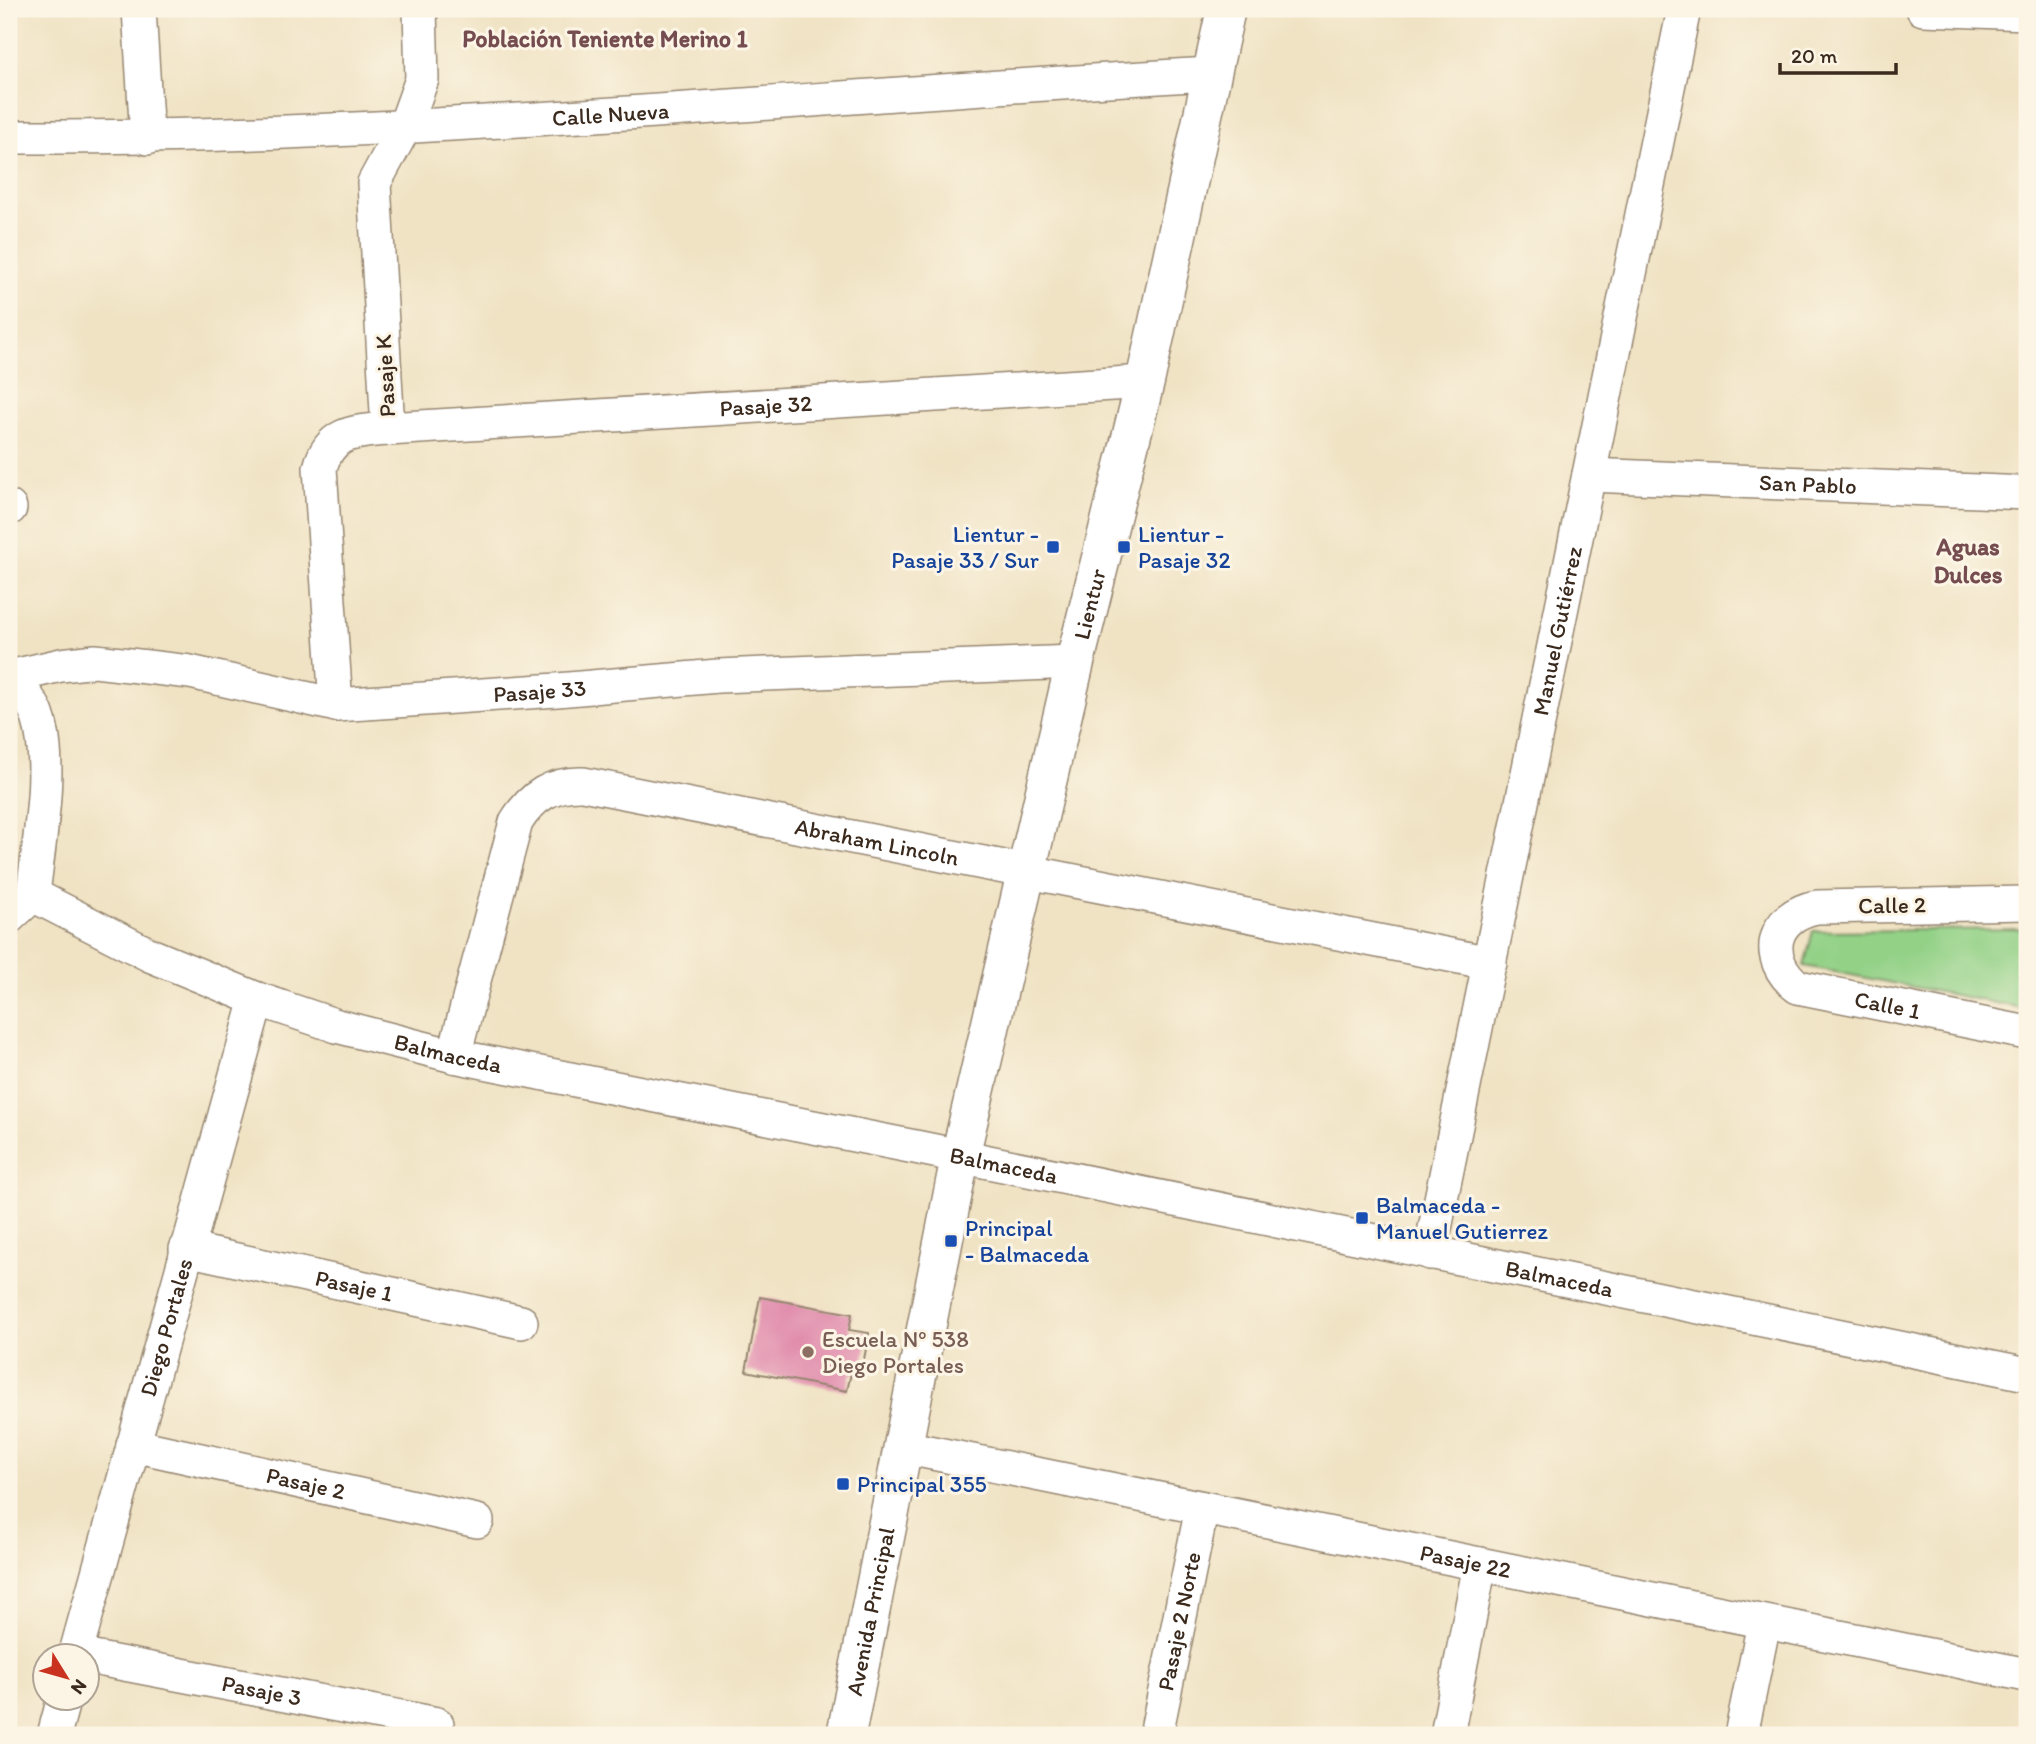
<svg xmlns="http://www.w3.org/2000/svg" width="2036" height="1744" viewBox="0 0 2036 1744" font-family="Itim,sans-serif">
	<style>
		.green { fill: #93d187; stroke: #677e52; stroke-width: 2 }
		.building { fill: #e18ead }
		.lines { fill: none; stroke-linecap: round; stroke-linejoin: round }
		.minor-casing { stroke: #968671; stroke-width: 36 }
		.secondary-casing { stroke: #968671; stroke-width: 41 }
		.minor { stroke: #fff; stroke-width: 33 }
		.secondary { stroke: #fff; stroke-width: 38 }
		.transit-dot { fill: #1a4fb4; stroke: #fcf5e5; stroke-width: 2.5 }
		.education-dot { fill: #8d6e63; stroke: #fcf5e5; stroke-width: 2.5 }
		.labels { text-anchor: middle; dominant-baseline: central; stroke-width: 6; stroke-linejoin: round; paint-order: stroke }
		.street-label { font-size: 23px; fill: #3b2a1e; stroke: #fcf5e5 }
		.transit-label { font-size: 23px; fill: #164399; stroke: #fcf5e5; text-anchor: start }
		.education-label { font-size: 23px; fill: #785e54; stroke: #fcf5e5; text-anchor: start }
		.neighbourhood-label { font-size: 24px; font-weight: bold; fill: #754d50; stroke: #fcf5e5 }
	</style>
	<rect width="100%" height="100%" fill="#fcf5e5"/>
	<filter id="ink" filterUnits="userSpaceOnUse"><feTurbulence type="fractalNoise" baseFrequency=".0143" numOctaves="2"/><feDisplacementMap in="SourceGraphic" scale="14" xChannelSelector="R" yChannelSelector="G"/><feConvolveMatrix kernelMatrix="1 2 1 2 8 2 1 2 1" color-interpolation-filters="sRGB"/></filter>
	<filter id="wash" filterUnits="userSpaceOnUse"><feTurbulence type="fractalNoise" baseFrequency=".00686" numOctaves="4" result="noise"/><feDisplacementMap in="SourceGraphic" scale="28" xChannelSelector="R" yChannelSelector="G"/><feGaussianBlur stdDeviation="1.57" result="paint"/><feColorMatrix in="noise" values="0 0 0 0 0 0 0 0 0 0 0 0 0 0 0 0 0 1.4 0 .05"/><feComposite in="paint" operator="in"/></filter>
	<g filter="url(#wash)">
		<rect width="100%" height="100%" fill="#f0e3c4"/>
		<path class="green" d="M2027 929V1009L1804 966 1813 931Z"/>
		<g id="blocks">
			<path class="building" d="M760 1297 852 1314 849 1330 869 1333 861 1375 851 1373 847 1391 746 1371Z"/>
		</g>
	</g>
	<g filter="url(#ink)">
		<use href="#blocks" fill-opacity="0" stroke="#968671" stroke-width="2"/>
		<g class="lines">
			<g class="minor-casing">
				<g id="minor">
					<path d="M139 9 147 138"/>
					<path d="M1923 9 2027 13"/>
					<path id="s1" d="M9 137C411 139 812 95 1213 74"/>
					<path d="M388 429 374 183 405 126 422 79 420 9"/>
					<path id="s2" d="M1589 475 2027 493"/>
					<path d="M9 507 10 508"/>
					<path id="s3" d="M9 677 61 665 95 661 190 672 336 705 557 690 718 676 1075 662"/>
					<path d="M9 679C21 689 33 701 38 717 54 764 38 846 33 895"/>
					<path id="s4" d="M336 705 320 468C330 431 355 432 388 429L1145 382"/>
					<path id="s5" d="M33 895 150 955 257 999 337 1026 454 1056 920 1148 2027 1374"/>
					<path id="s6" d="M2027 903 1817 907C1771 915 1762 959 1798 987L2027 1033"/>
					<path d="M9 917 33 895"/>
					<path id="s7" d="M454 1056 516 822C532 796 552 783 583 784L1490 963"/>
					<path id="s8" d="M186 1249 521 1322"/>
					<path id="s9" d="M1430 1253 1684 9"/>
					<path id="s10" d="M133 1445 477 1521"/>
					<path id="s11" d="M903 1447 2027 1675"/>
					<path id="s12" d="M75 1656 257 999"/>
					<path id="s13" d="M88 1657 437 1724"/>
					<path d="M54 1735 64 1698"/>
					<path id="s14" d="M1156 1735 1202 1508"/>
					<path d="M1447 1735 1480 1564"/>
					<path d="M1741 1735 1764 1623"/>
				</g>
			</g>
			<g class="secondary-casing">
				<g id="secondary">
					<path id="s15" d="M846 1735 960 1157 1075 662 1145 382 1226 9"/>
				</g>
			</g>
			<use href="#minor" class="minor"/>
			<use href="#secondary" class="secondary"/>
		</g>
	</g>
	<g class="transit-dot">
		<rect x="1046" y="540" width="14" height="14" rx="3.5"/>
		<rect x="1117" y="540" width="14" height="14" rx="3.5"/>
		<rect x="1355" y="1211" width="14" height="14" rx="3.5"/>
		<rect x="944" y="1234" width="14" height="14" rx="3.5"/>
		<rect x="836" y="1477" width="14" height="14" rx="3.5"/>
	</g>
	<circle class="education-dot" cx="808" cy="1352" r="7"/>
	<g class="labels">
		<g class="street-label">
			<text stroke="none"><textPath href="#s1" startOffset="602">Calle Nueva</textPath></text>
			<text transform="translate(385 376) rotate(-93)">Pasaje K</text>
			<text stroke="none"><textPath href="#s4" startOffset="702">Pasaje 32</textPath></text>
			<text stroke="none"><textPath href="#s2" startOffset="219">San Pablo</textPath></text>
			<text stroke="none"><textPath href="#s15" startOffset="1157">Lientur</textPath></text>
			<text stroke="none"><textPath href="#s9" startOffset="635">Manuel Gutiérrez</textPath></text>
			<text stroke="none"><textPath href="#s3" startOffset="537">Pasaje 33</textPath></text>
			<text stroke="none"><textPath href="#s7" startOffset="623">Abraham Lincoln</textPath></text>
			<text transform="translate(1892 905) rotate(-1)">Calle 2</text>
			<text stroke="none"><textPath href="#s6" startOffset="411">Calle 1</textPath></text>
			<text stroke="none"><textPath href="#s5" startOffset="446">Balmaceda</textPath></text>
			<text stroke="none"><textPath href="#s5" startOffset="1013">Balmaceda</textPath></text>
			<text stroke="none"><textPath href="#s5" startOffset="1580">Balmaceda</textPath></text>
			<text stroke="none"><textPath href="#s8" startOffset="172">Pasaje 1</textPath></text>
			<text stroke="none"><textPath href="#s12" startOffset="341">Diego Portales</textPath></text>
			<text stroke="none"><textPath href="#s10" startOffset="177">Pasaje 2</textPath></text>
			<text stroke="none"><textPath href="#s11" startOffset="574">Pasaje 22</textPath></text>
			<text stroke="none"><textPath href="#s15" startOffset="126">Avenida Principal</textPath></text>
			<text stroke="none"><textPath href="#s14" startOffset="116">Pasaje 2 Norte</textPath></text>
			<text stroke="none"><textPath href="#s13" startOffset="177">Pasaje 3</textPath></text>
		</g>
		<g class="transit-label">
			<text x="1039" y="534" text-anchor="end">Lientur -<tspan x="1039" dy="26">Pasaje 33 / Sur</tspan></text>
			<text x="1138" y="534">Lientur -<tspan x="1138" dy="26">Pasaje 32</tspan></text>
			<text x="1376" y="1205">Balmaceda -<tspan x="1376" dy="26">Manuel Gutierrez</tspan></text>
			<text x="965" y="1228">Principal<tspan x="965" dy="26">- Balmaceda</tspan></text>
			<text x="857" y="1484">Principal 355</text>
		</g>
		<g class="education-label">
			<text x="822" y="1339">Escuela Nº 538<tspan x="822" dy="26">Diego Portales</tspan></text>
		</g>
		<g class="neighbourhood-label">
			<text x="605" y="38">Población Teniente Merino 1</text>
			<text x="1968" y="546">Aguas<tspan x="1968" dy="28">Dulces</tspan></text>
		</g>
	</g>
	<rect width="2036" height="1744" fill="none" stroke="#fcf5e5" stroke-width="35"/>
	<g transform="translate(66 1677) rotate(127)"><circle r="33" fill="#fcf5e5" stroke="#afa495" stroke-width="2"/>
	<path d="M0-5L12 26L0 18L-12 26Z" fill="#c8321e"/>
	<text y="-10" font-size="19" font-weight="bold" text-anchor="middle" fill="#3b2a1e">N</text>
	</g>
	<path d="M1780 63v10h116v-10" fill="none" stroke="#3b2a1e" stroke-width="3.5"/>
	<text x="1791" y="63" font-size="21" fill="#3b2a1e" stroke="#fcf5e5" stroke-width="5" paint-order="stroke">20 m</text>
</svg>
